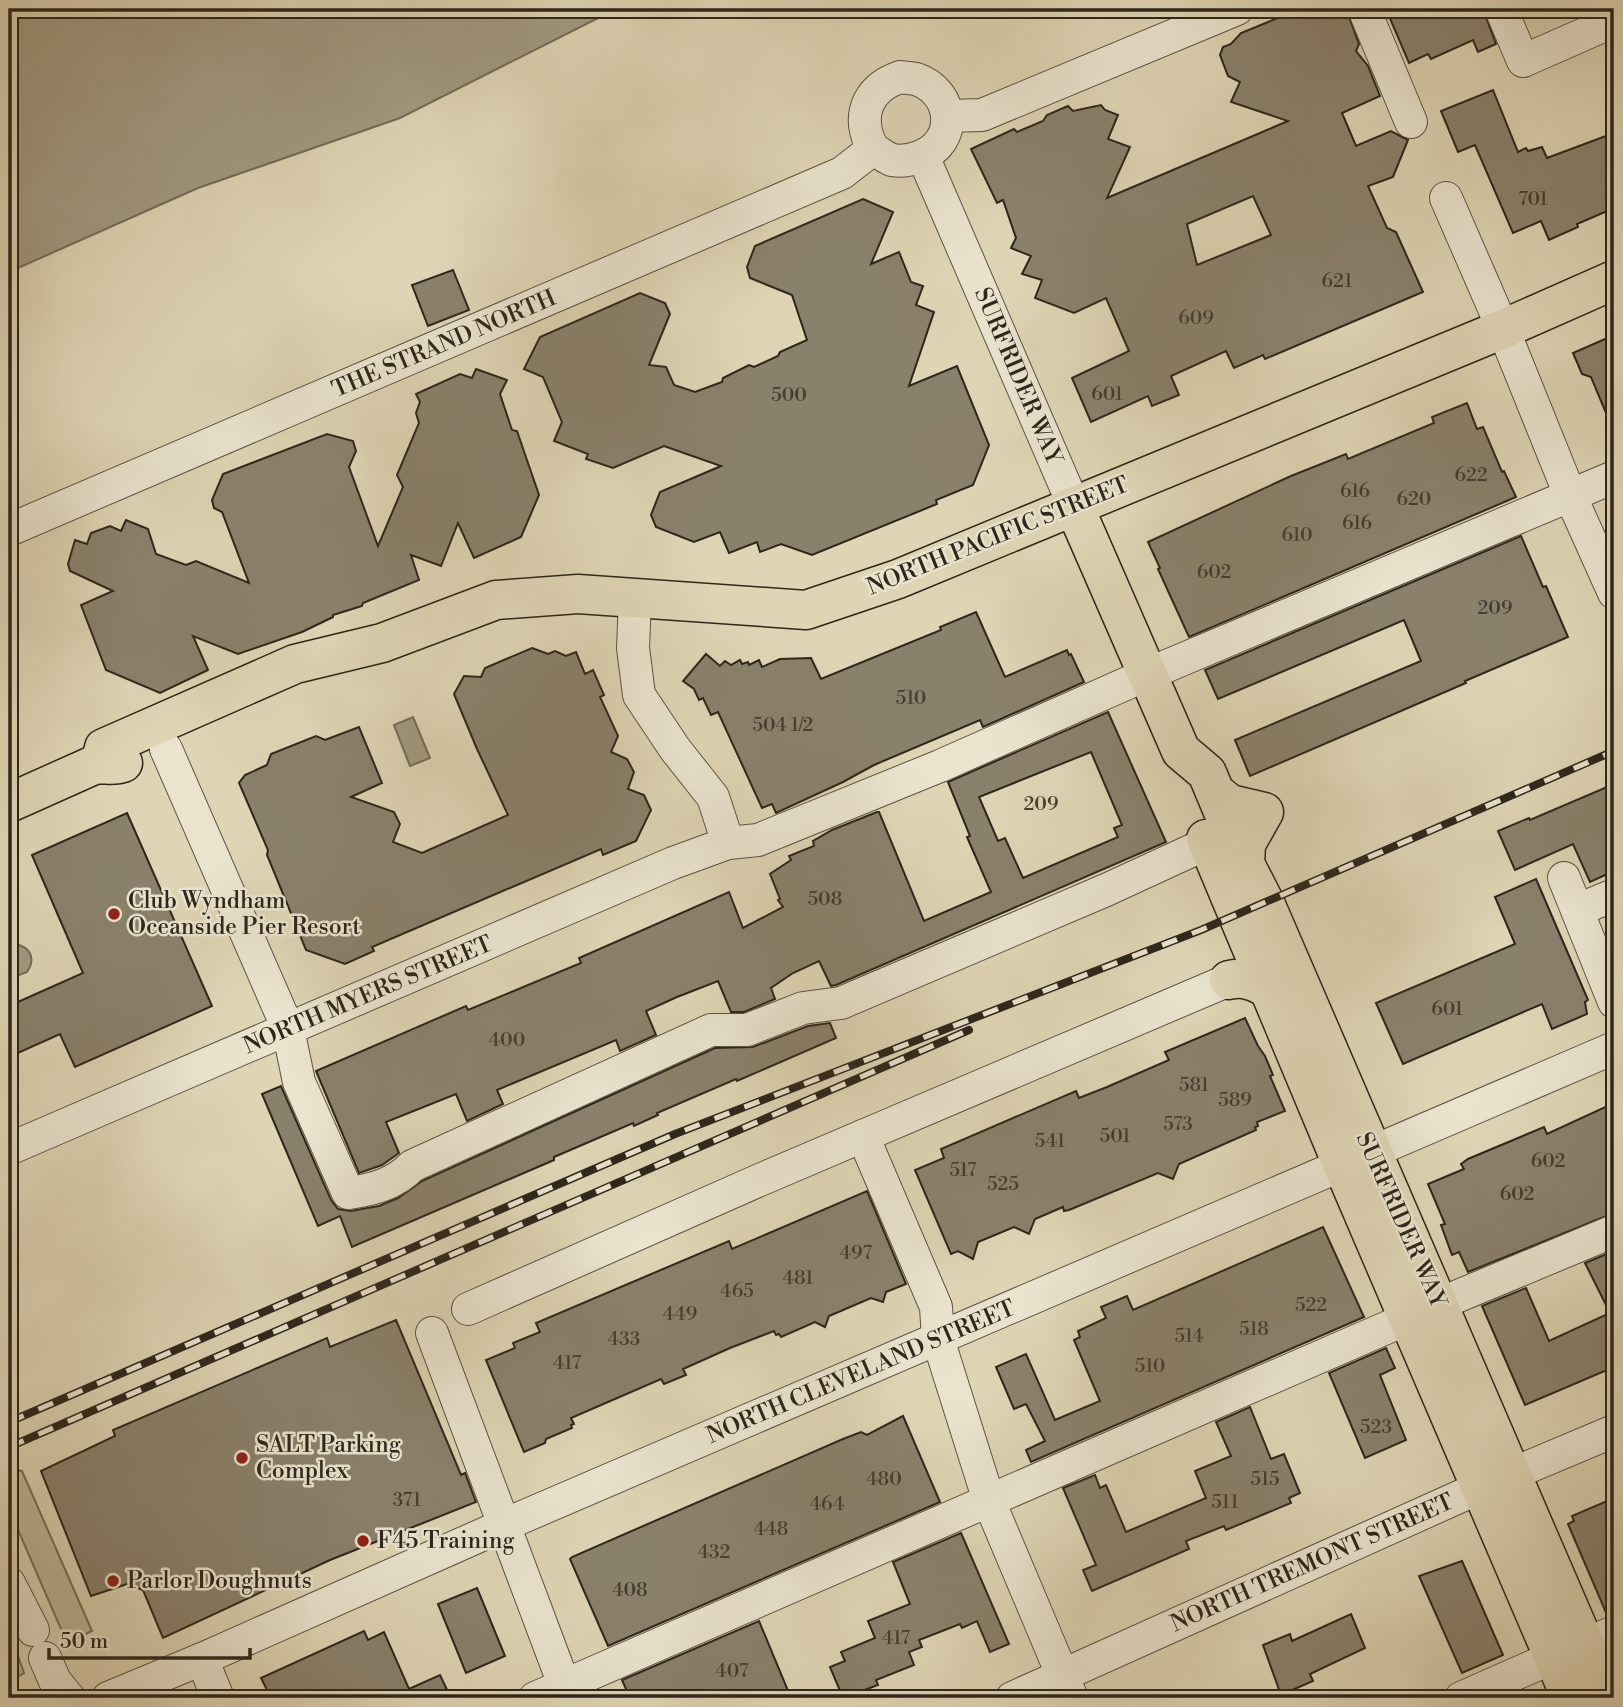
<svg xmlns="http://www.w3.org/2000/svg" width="1623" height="1707" viewBox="0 0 1623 1707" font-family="'Libre Bodoni',serif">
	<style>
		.green { fill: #c1b79b; stroke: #776e5c; stroke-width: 2 }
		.water { fill: #a29a81; stroke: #736c59; stroke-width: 2 }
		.building { fill: #8a816c; stroke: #2d261c; stroke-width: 2; fill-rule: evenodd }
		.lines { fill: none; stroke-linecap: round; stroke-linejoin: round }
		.minor-casing { stroke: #5a5242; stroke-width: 34 }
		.major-casing { stroke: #2d261c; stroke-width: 41 }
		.minor { stroke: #eae4cf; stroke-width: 32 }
		.major { stroke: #dfd5b5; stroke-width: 38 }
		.rail-casing { stroke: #2d261c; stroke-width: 8 }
		.rail { stroke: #eae4cf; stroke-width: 5; stroke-dasharray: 16; stroke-linecap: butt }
		.poi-dot { fill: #8f2418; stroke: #eae4cf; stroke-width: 2.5 }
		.labels { text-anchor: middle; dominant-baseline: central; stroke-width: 5; stroke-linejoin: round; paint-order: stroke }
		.number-label { font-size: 19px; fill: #443d30 }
		.street-label { font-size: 23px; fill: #2d261c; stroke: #eae4cf }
		.poi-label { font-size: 23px; fill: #2d261c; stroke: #eae4cf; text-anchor: start }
	</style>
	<rect width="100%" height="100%" fill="#dfd5b5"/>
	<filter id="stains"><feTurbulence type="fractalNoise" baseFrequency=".00286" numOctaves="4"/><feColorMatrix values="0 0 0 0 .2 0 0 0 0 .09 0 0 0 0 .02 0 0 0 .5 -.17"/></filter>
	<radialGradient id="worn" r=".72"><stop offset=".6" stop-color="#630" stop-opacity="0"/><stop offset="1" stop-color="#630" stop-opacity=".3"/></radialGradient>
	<g class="green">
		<path d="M9 1469 22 1471 92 1631 67 1643 9 1509Z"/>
		<path d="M9 1603 20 1629 10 1633 24 1673 17 1677 15 1668 9 1662Z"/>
	</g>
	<g class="water">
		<path d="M9 9H616L400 118 198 188 9 272Z"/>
		<path d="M413 717 430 758 410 766 394 725Z"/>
		<path d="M19 945C32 949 35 961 27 972L9 979V948Z"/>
	</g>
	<g class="building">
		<path d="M1300 9H1346L1359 44 1356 51 1368 66 1380 96 1342 113 1356 146 1391 131 1408 140 1393 177 1368 186 1387 228 1396 232 1423 292 1265 359 1263 355 1234 368 1226 351 1171 376 1179 395 1152 406 1148 396 1091 422 1072 378 1129 351 1106 298 1074 313 1035 298 1042 280 1022 274 1031 256 1011 248 1016 238 1003 200 997 203 971 149 1014 129 1017 132 1043 121 1047 115 1068 106 1073 111 1101 105 1105 110 1118 115 1108 139 1130 147 1107 198 1288 121 1231 102 1240 82 1228 76 1220 55 1223 47 1231 44 1241 33ZM1253 196 1271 235 1197 265 1187 224Z"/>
		<path d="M1386 9H1483L1496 44 1478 52 1473 40 1431 59 1428 54 1409 63Z"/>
		<path d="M1493 90 1518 152 1526 148 1528 151 1542 147 1547 158 1614 133V208L1577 224 1578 227 1549 240 1541 221 1513 233 1475 145 1458 152 1441 111Z"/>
		<path d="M863 199 893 212 871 264 899 252 911 282 923 286 916 305 934 312 909 386 957 366 989 445 973 485 936 500 937 504 812 555 781 544 760 552 757 542 729 553 720 532 694 542 656 527 651 515 660 492 721 466 664 446 613 468 586 459 588 454 554 441 562 422 543 377 524 369 540 337 640 293 665 303 670 314 649 365 666 367 674 385 695 392 722 382 723 378 749 365 754 367 778 356 780 352 807 340 792 295 750 278 747 267 755 246Z"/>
		<path d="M453 270 469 310 428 326 412 285Z"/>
		<path d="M1614 335V432L1591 377 1582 374 1573 353Z"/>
		<path d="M476 369 507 380 500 394 512 430 517 431 539 495 521 537 474 558 458 523 441 566 411 555 419 580 363 603 362 606 333 615V617L302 632 238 654 193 636 208 670 160 693 106 670 81 605 113 591 70 571 68 564 75 540 87 544 91 533 110 526 121 531 126 520 148 529 156 554 186 565 196 561 249 583 222 512 214 508 212 500 223 474 327 434 353 441 356 451 349 467 378 546 403 487 397 475 419 423 416 413 420 402 416 394 460 374 472 378Z"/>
		<path d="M1467 403 1477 429 1483 427 1502 472 1504 471 1516 497 1189 637 1158 569 1160 568 1148 542 1291 476 1346 454 1348 459 1434 423 1432 417Z"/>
		<path d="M1521 536 1543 587 1546 586 1568 637 1465 681 1466 683 1250 776 1235 740 1421 661 1404 620 1218 699 1205 670Z"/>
		<path d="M976 612 1005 677 1067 650 1069 655 1071 654 1084 682 983 727 980 720 874 765 843 782 776 813 772 804 762 808 718 712 711 715 703 698 699 700 694 689 683 681 706 654 720 666 725 661 731 665 740 660 742 664 748 662 749 665 759 660 762 667 780 659 811 658 821 679 941 630 940 627Z"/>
		<path d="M532 648 548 654 555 651 566 656 576 652 585 674 593 670 604 695 600 697 618 736 611 752 627 759 634 772 628 789 644 795 651 810 636 841 603 855 601 849 372 947 374 951 345 964 306 950 267 855 268 850 239 783 245 775 267 765 271 754 316 736 325 740 359 727 382 783 351 797 394 812 400 824 393 842 422 853 508 815 477 749 454 694 464 676 481 677 485 668Z"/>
		<path d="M1108 712 1166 842 836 985 831 986 819 961 793 973 771 988 775 999 744 1012H731L718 981 677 997 646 1011 656 1035 620 1051 616 1040 497 1090 503 1104 467 1121 456 1094 386 1122 399 1153 382 1165 359 1173 316 1071 466 1006 468 1010 581 963 579 958 729 892 743 928 783 907 778 900 780 899 770 874 791 860 789 856 814 846 813 841 832 830 877 812H879L924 921 991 892 967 837 970 836 948 782ZM1091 752 1122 825 1114 828 1118 837 1023 878 1005 838 998 841 979 797Z"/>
		<path d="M1614 784V871L1590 882 1573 844 1515 870 1498 831 1529 818 1530 820Z"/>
		<path d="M127 813 212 1006 75 1067 60 1034 9 1057V1006L83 973 32 855Z"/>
		<path d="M1536 879 1588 1000 1585 1002 1587 1014 1552 1029 1542 1004 1403 1064 1376 1003 1515 944 1495 897Z"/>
		<path d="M1245 1018 1258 1046 1265 1056 1273 1075 1270 1076 1285 1111 1257 1122 1258 1126 1255 1127 1256 1130 1179 1164 1173 1179 1158 1173 1069 1210 1064 1211 1063 1207 1035 1219 1029 1234 1014 1227 978 1242 973 1259 958 1251 951 1254 915 1170 944 1158 941 1149 1076 1091 1079 1098 1107 1087 1169 1060 1165 1052Z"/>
		<path d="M830 1023 836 1038 737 1081 736 1079 657 1113 658 1115 634 1126 633 1123 554 1157V1160L352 1247 340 1216 318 1226 262 1094 281 1086 331 1200 338 1209 351 1211 379 1206 398 1198 422 1181 715 1048 753 1047 808 1026Z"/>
		<path d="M1614 1103V1213L1468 1272 1459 1252 1452 1255 1441 1225 1445 1224 1428 1184 1464 1169 1461 1164 1468 1159 1544 1127 1547 1134Z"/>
		<path d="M867 1191 906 1284 886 1292 883 1302 871 1298 829 1316 825 1327 815 1322 781 1337 779 1334 776 1335 774 1331 730 1348 683 1369 686 1375 664 1384 661 1379 571 1418 574 1424 571 1425 572 1428 546 1439 545 1443 524 1452 486 1360 515 1348 513 1343 540 1332 536 1323 729 1241 732 1249Z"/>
		<path d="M1323 1227 1364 1317 1031 1462 1026 1450 1045 1441 1026 1404 1014 1409 996 1367 1026 1354 1055 1420 1100 1401 1074 1340 1080 1337 1078 1331 1106 1318 1101 1307 1127 1296 1133 1310Z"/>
		<path d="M1614 1251V1367L1525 1405 1482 1306 1526 1288 1549 1341 1610 1313 1585 1263Z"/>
		<path d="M396 1320 461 1475 465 1473 476 1502 330 1560 163 1638 143 1590 127 1584 91 1596 41 1471 115 1436 113 1430 327 1338 330 1347Z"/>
		<path d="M1386 1348 1395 1368 1380 1375 1406 1440 1365 1458 1329 1373Z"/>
		<path d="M1250 1407 1271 1459 1284 1454 1300 1493 1289 1498 1291 1503 1226 1530 1224 1526 1186 1541 1189 1549 1092 1591 1083 1570 1096 1565 1063 1488 1095 1475 1100 1488 1106 1485 1126 1532 1206 1498 1195 1471 1231 1456 1216 1422Z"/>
		<path d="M903 1416 940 1502 608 1646 570 1559 572 1557 843 1439 861 1432 867 1435Z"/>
		<path d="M1614 1498V1614L1607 1615 1568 1524 1574 1521 1572 1516Z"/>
		<path d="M961 1533 1009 1644 990 1652 977 1621 962 1628 960 1624 919 1640 922 1647 909 1652 914 1665 876 1680 878 1685 843 1698 830 1667 845 1661 841 1652 875 1638 868 1621 910 1604 893 1562Z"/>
		<path d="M1462 1561 1503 1655 1462 1673 1419 1576Z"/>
		<path d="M477 1588 505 1656 466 1673 438 1604Z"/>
		<path d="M1351 1614 1365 1648 1310 1674 1313 1681 1281 1695 1263 1645 1290 1634 1292 1641Z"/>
		<path d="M759 1621 791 1698H630L622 1680Z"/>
		<path d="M364 1631 368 1640 384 1632 409 1689 440 1675 451 1698H271L261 1678Z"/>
	</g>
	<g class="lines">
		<g class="minor-casing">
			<g id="minor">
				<path d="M1364 9 1411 122"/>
				<path d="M1501 9 1523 61 1614 21"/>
				<path d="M900 77C905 78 912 78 916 79 955 92 959 143 919 157 911 160 902 162 892 160 886 158 879 152 873 149 856 117 866 89 900 77Z"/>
				<path d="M948 116 982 115 1237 9"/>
				<path d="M923 156 1074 506"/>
				<path d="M1446 198 1503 329 1570 495 1614 593"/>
				<path d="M9 530 842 173 873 149"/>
				<path d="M635 599 633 648 639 695 675 749 713 797 728 843"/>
				<path d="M166 749 288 1029 299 1082 348 1193C372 1190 395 1184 412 1166L711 1030H747L803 1008 841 1003 1106 890 1208 843"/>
				<path d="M1564 878 1614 1002"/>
				<path d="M1578 910 1614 895"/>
				<path d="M863 1136 936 1307 938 1339 989 1501 1072 1698"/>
				<path d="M9 1149 673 863 728 843 758 840 940 766 1148 674 1614 477"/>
				<path d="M1439 1304 1614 1231"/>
				<path d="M468 1309 762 1179 1229 980"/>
				<path d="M432 1333 569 1698"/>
				<path d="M9 1583 33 1630"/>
				<path d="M1584 1645 1614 1632"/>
				<path d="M45 1658 55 1681 69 1698"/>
				<path d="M202 1659 218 1698"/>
				<path d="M108 1698 202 1659 504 1525 1614 1048"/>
				<path d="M535 1698 1409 1318"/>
				<path d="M1012 1698 1481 1487 1614 1431"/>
				<path d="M1461 1698 1554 1657"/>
			</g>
		</g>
		<g class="major-casing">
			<g id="major">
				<path d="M1074 506 1181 751 1207 773 1245 864 1265 903 1608 1698"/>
				<path d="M100 764 104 748 295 664 382 643 496 600 578 594 806 610 898 579 1503 329 1614 280"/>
				<path d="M1216 793 1230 804 1264 812 1246 844 1245 864"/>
				<path d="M9 803 94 765C105 763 112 767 123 763"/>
				<path d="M1206 839 1342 1164 1571 1698"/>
				<path d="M1229 980C1244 976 1257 982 1270 990"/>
			</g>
		</g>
		<use href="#minor" class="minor"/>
		<use href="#major" class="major"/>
		<g class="rail-casing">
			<g id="rail">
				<path d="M9 1422 675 1134 1201 930 1614 751"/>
				<path d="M9 1447 969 1030"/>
			</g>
		</g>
		<use href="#rail" class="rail"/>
	</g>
	<g class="poi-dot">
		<circle cx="114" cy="914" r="7"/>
		<circle cx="242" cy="1458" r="7"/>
		<circle cx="363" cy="1541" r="7"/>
		<circle cx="113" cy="1581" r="7"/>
	</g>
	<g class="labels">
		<g class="number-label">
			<text x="1533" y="199">701</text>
			<text x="1337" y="281">621</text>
			<text x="1196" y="318">609</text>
			<text x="1107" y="394">601</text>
			<text x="789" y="395">500</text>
			<text x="1471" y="475">622</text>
			<text x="1355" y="491">616</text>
			<text x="1414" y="499">620</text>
			<text x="1357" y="523">616</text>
			<text x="1297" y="535">610</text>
			<text x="1214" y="572">602</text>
			<text x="1495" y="608">209</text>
			<text x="911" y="698">510</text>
			<text x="783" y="725">504 1/2</text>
			<text x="1041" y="804">209</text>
			<text x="825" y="899">508</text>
			<text x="1447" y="1009">601</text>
			<text x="507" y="1040">400</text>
			<text x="1194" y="1085">581</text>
			<text x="1235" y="1100">589</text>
			<text x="1178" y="1124">573</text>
			<text x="1115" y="1136">501</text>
			<text x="1050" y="1141">541</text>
			<text x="1548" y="1161">602</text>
			<text x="963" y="1170">517</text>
			<text x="1003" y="1184">525</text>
			<text x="1517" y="1194">602</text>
			<text x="856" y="1253">497</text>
			<text x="798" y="1278">481</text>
			<text x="737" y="1291">465</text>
			<text x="1311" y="1305">522</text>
			<text x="680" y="1314">449</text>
			<text x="1254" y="1329">518</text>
			<text x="1189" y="1336">514</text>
			<text x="624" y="1339">433</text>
			<text x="567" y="1363">417</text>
			<text x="1150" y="1366">510</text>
			<text x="1376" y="1427">523</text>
			<text x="884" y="1479">480</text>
			<text x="1265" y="1479">515</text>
			<text x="407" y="1500">371</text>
			<text x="1225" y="1502">511</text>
			<text x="827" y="1504">464</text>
			<text x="771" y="1529">448</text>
			<text x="714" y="1552">432</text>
			<text x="630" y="1590">408</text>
			<text x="896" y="1638">417</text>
			<text x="732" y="1671">407</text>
		</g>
		<g class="street-label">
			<text transform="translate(444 344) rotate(-23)">THE STRAND NORTH</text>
			<text transform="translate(1018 376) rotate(67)">SURFRIDER WAY</text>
			<text transform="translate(998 536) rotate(-22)">NORTH PACIFIC STREET</text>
			<text transform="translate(368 995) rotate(-23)">NORTH MYERS STREET</text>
			<text transform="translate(1401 1220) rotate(66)">SURFRIDER WAY</text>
			<text transform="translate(861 1372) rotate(-23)">NORTH CLEVELAND STREET</text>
			<text transform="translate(1312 1563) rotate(-24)">NORTH TREMONT STREET</text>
		</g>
		<g class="poi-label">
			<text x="128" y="901">Club Wyndham<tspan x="128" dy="26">Oceanside Pier Resort</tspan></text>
			<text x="256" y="1445">SALT Parking<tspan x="256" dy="26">Complex</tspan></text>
			<text x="377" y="1541">F45 Training</text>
			<text x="127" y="1581">Parlor Doughnuts</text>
		</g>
	</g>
	<rect width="1623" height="1707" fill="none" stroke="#dfd5b5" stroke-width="35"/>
	<rect x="10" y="10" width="1602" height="1686" fill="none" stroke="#2d261c" stroke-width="3.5"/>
	<rect x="18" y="18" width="1588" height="1672" fill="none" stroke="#2d261c" stroke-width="2"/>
	<path d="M49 1648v10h201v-10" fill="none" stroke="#2d261c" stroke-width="3.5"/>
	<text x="60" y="1648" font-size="21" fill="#2d261c" stroke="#eae4cf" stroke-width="5" paint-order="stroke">50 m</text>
	<rect width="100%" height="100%" filter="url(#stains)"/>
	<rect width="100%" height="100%" fill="url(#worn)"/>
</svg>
